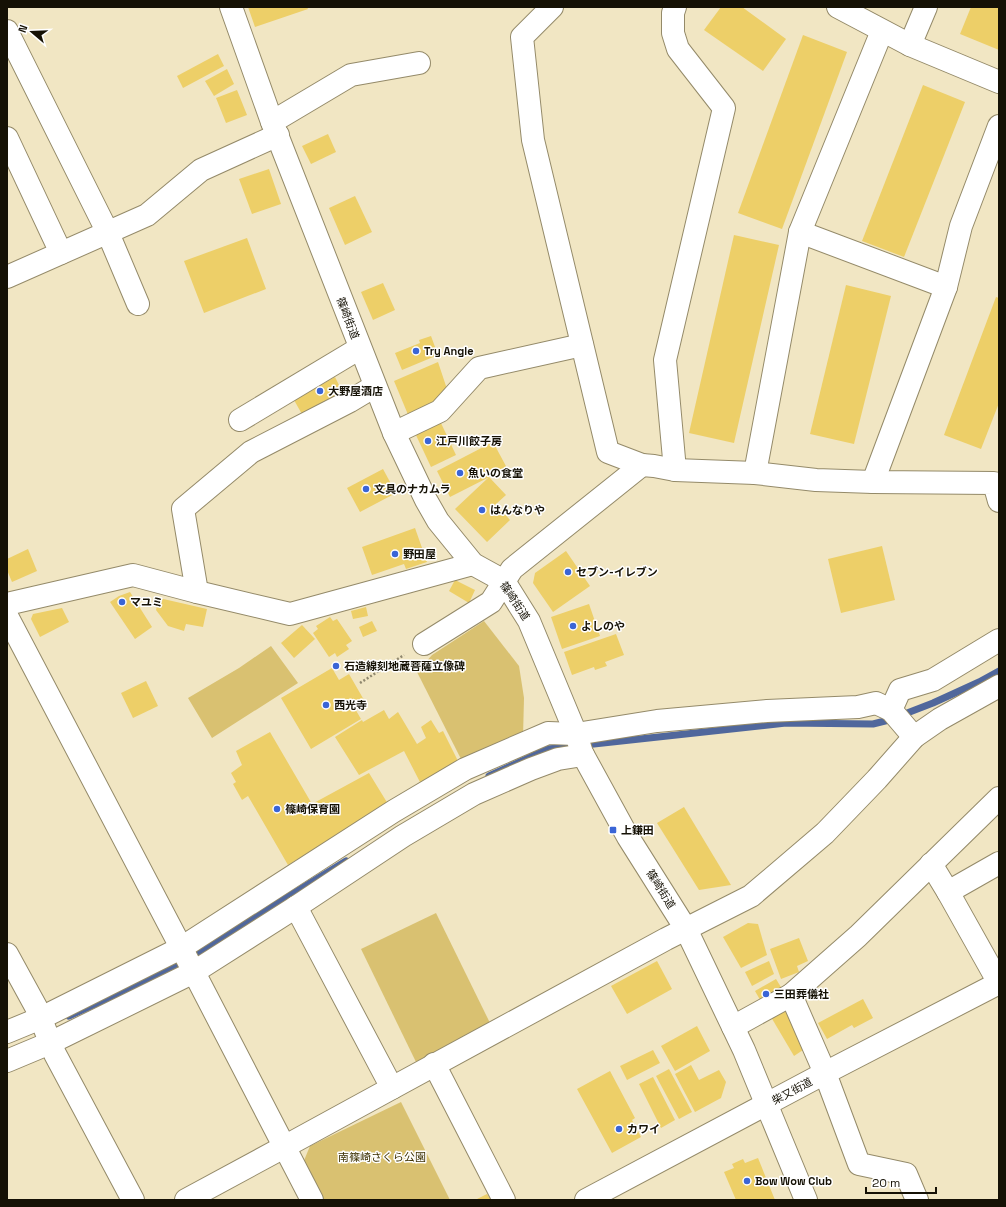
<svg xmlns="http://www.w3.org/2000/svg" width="1006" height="1207" viewBox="0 0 1006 1207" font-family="'Space Grotesk','Noto Sans JP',sans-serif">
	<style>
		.green { fill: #d9c171 }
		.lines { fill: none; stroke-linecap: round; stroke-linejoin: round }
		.stream { stroke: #50679c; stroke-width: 7 }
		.building { fill: #edcf68 }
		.minor-casing { stroke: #948a69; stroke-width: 24 }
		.major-casing { stroke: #948a69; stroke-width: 24 }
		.path { stroke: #90886f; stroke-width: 2.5; stroke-dasharray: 2 2; stroke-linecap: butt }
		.minor { stroke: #fff; stroke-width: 22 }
		.major { stroke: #fff; stroke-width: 22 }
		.poi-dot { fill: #3a65d6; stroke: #fff; stroke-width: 1.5 }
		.labels { text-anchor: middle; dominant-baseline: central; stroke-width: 3; stroke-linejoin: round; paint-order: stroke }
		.street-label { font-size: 11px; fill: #151105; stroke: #fff }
		.poi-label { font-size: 11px; font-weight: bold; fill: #151105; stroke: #fff; text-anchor: start }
		.park-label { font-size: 11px; fill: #3d3103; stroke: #fff }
	</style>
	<rect width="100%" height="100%" fill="#f1e6c3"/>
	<g class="green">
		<path d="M484 621 519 666 524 698 523 737 462 761 417 672 432 655Z"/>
		<path d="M271 646 298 683 212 738 188 698 239 668Z"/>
		<path d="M436 913 490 1023 416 1062 361 949Z"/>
		<path d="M401 1102 450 1200H324L303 1163 310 1146Z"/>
	</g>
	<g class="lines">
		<g class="stream">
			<path d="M489 776 548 749 786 723 873 724 889 720 933 703 979 682 999 671"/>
			<path d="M69 1016 166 972 346 861"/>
		</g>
	</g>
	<g class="building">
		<path d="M248 7H307L308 9 255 27Z"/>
		<path d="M721 7H742L786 39 763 71 704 30Z"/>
		<path d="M971 7H999V50L960 34Z"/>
		<path d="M803 35 847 52 782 229 738 213Z"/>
		<path d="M218 54 224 66 183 88 177 76Z"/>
		<path d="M227 69 234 84 214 96 205 81Z"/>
		<path d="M923 85 965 102 904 257 862 241Z"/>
		<path d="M237 90 247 115 226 123 216 98Z"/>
		<path d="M328 134 336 152 311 164 302 146Z"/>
		<path d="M269 169 281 204 252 214 239 179Z"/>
		<path d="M355 196 372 232 345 245 329 208Z"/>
		<path d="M734 235 779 245 734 443 689 433Z"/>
		<path d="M247 238 266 289 204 313 184 261Z"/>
		<path d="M383 283 395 310 373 320 361 292Z"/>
		<path d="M846 285 891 296 854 444 810 434Z"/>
		<path d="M996 297 999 298V403L981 449 944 435Z"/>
		<path d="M431 336 438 355 402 370 395 353 420 343 419 340Z"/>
		<path d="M438 362 447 389 434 407 409 417 394 381Z"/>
		<path d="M335 377 343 393 303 416 294 400Z"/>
		<path d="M440 421 456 455 431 467 415 433Z"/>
		<path d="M493 442 507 468 450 497 437 471Z"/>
		<path d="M383 469 396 493 360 512 347 488Z"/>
		<path d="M489 477 506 495 496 504 510 520 487 542 455 509Z"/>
		<path d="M415 528 427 562 406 569 404 564 372 575 362 547Z"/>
		<path d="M882 546 895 600 841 613 828 559Z"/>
		<path d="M28 549 37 571 12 582 7 570V559Z"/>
		<path d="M566 551 590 586 553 612 533 583 535 573Z"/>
		<path d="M455 580 475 590 469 603 449 591Z"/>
		<path d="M130 592 152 627 135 639 110 602 119 596Z"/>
		<path d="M159 598 207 609 203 627 186 624 184 631 168 626 156 610Z"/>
		<path d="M589 604 600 636 562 649 551 617Z"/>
		<path d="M366 607 368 616 353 619 351 611Z"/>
		<path d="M62 608 69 622 40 637 31 619 33 614Z"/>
		<path d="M330 617 333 621 337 619 352 641 346 645 349 649 337 657 335 653 329 657 313 633 318 629 316 626Z"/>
		<path d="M372 621 377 631 363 637 359 627Z"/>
		<path d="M302 625 315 639 294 658 281 643Z"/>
		<path d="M616 634 624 655 605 662 607 666 595 670 594 667 572 675 564 652Z"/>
		<path d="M332 668 339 680 349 674 364 700 354 707 361 719 311 749 281 698Z"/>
		<path d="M146 681 158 706 133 718 121 693Z"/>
		<path d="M384 710 389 719 398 712 417 744 426 738 421 727 431 720 439 733 443 731 459 763 421 784 404 751 359 775 335 737 362 720 363 722Z"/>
		<path d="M270 732 312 804 369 773 388 804 288 865 248 796 242 800 233 784 236 782 231 773 242 765 236 751Z"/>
		<path d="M684 807 731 885 699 890 657 823Z"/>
		<path d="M748 923 758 924 767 955 741 968 723 937Z"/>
		<path d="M799 938 808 961 797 966 799 972 781 979 770 949Z"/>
		<path d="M657 961 672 989 627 1014 611 986Z"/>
		<path d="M769 961 774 974 752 986 745 972Z"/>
		<path d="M776 979 784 992 763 1005 755 991Z"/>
		<path d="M863 999 873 1018 854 1028 852 1025 827 1039 818 1023Z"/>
		<path d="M784 1009 794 1027 803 1050 794 1056 771 1017Z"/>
		<path d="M697 1026 710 1051 675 1071 661 1046Z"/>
		<path d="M653 1050 660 1063 627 1080 620 1066Z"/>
		<path d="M691 1065 699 1080 719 1070 726 1082 721 1098 695 1112 675 1074Z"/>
		<path d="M669 1069 692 1112 679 1119 656 1076Z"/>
		<path d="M610 1071 635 1118 632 1120 641 1137 612 1153 577 1089Z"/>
		<path d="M653 1077 675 1120 661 1128 639 1084Z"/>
		<path d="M758 1158 775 1200H736L724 1172 734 1168 732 1164 743 1159 745 1163Z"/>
		<path d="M487 1194 491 1200H475Z"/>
	</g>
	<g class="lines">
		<g class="minor-casing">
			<g id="minor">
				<path d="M231 7 272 122 394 433 426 500 438 521 473 564 504 581 529 621 576 734 582 753 628 837 686 929 744 1050 806 1200"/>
				<path d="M552 7 522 37 533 140 608 452 642 465 654 466 675 470 755 473 816 480 873 482 994 483 999 501"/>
				<path d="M675 7 673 13V33L678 49 724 108 665 360 675 470"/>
				<path d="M838 7 910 45 999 82"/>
				<path d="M7 31 108 233 138 304"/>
				<path d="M910 45 926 7"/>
				<path d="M272 122 351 75 419 63"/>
				<path d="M7 138 61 253"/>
				<path d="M800 232 946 287"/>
				<path d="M7 277 147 215 201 170 278 135"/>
				<path d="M240 420 360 348"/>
				<path d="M394 433 440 411 479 368 582 345"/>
				<path d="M755 473 800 232 882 31"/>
				<path d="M873 482 946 287 961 226 999 126"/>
				<path d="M197 592 183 509 251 452 350 401 375 386"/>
				<path d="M7 604 133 575 197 592 290 614 473 564"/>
				<path d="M7 616 184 953 312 1200"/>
				<path d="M424 644 491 602 512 569 642 465"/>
				<path d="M891 710 900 690 933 680 999 640"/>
				<path d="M931 864 948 892 999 983"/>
				<path d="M948 892 999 863"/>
				<path d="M296 907 392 1088"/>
				<path d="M7 954 36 1007 55 1054 133 1200"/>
				<path d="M733 1027 791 995"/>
				<path d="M7 1032 41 1018 181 948 394 811 465 769 548 733 576 734 657 721 767 711 858 707 876 703 891 710 914 737"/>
				<path d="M7 1061 50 1043 194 972 296 907 403 836 474 794 531 769 558 759 583 755"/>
				<path d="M434 1064 504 1200"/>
				<path d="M186 1200 284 1147 392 1088 666 939 751 896 825 833 877 779 914 737 940 719 999 686"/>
				<path d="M917 1200 906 1174 859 1164 825 1073 791 995 858 936 999 798"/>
			</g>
		</g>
		<g class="major-casing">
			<path id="major" d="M586 1200 825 1073 999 983"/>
		</g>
		<path class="path" d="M360 683 404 655"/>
		<use href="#minor" class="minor"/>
		<use href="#major" class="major"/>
	</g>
	<g class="poi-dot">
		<circle cx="416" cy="351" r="4"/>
		<circle cx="320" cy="391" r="4"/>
		<circle cx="428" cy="441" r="4"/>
		<circle cx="460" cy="473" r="4"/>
		<circle cx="366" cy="489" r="4"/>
		<circle cx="482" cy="510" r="4"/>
		<circle cx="395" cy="554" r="4"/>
		<circle cx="568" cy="572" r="4"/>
		<circle cx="122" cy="602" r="4"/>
		<circle cx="573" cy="626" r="4"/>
		<circle cx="336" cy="666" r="4"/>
		<circle cx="326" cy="705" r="4"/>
		<circle cx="277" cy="809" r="4"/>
		<rect x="609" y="826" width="8" height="8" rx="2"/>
		<circle cx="766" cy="994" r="4"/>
		<circle cx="619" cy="1129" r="4"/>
		<circle cx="747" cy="1181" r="4"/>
	</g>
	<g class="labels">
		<g class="street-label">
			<text transform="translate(348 318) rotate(69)">篠崎街道</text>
			<text transform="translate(515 601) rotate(56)">篠崎街道</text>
			<text transform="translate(661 889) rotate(58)">篠崎街道</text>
			<text transform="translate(792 1091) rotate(-28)">柴又街道</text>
		</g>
		<g class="poi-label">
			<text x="424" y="351">Try Angle</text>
			<text x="328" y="391">大野屋酒店</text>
			<text x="436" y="441">江戸川餃子房</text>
			<text x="468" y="473">魚いの食堂</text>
			<text x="374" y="489">文具のナカムラ</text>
			<text x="490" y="510">はんなりや</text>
			<text x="403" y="554">野田屋</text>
			<text x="576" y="572">セブン-イレブン</text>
			<text x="130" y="602">マユミ</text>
			<text x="581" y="626">よしのや</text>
			<text x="344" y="666">石造線刻地蔵菩薩立像碑</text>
			<text x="334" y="705">西光寺</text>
			<text x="285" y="809">篠崎保育園</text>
			<text x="621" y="830">上鎌田</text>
			<text x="774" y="994">三田葬儀社</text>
			<text x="627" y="1129">カワイ</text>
			<text x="755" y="1181">Bow Wow Club</text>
		</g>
		<g class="park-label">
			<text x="382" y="1157">南篠崎さくら公園</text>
		</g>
	</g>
	<rect width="1006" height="1207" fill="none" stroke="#151105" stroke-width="16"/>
	<g transform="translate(32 32) rotate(289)" stroke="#ffffff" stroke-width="3" paint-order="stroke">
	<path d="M0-3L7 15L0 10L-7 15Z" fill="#151105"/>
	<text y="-6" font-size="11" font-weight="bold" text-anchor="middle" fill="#151105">N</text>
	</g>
	<path d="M866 1187v6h70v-6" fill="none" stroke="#151105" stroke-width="2"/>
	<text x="872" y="1187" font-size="12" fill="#151105" stroke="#ffffff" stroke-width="3" paint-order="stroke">20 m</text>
</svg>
